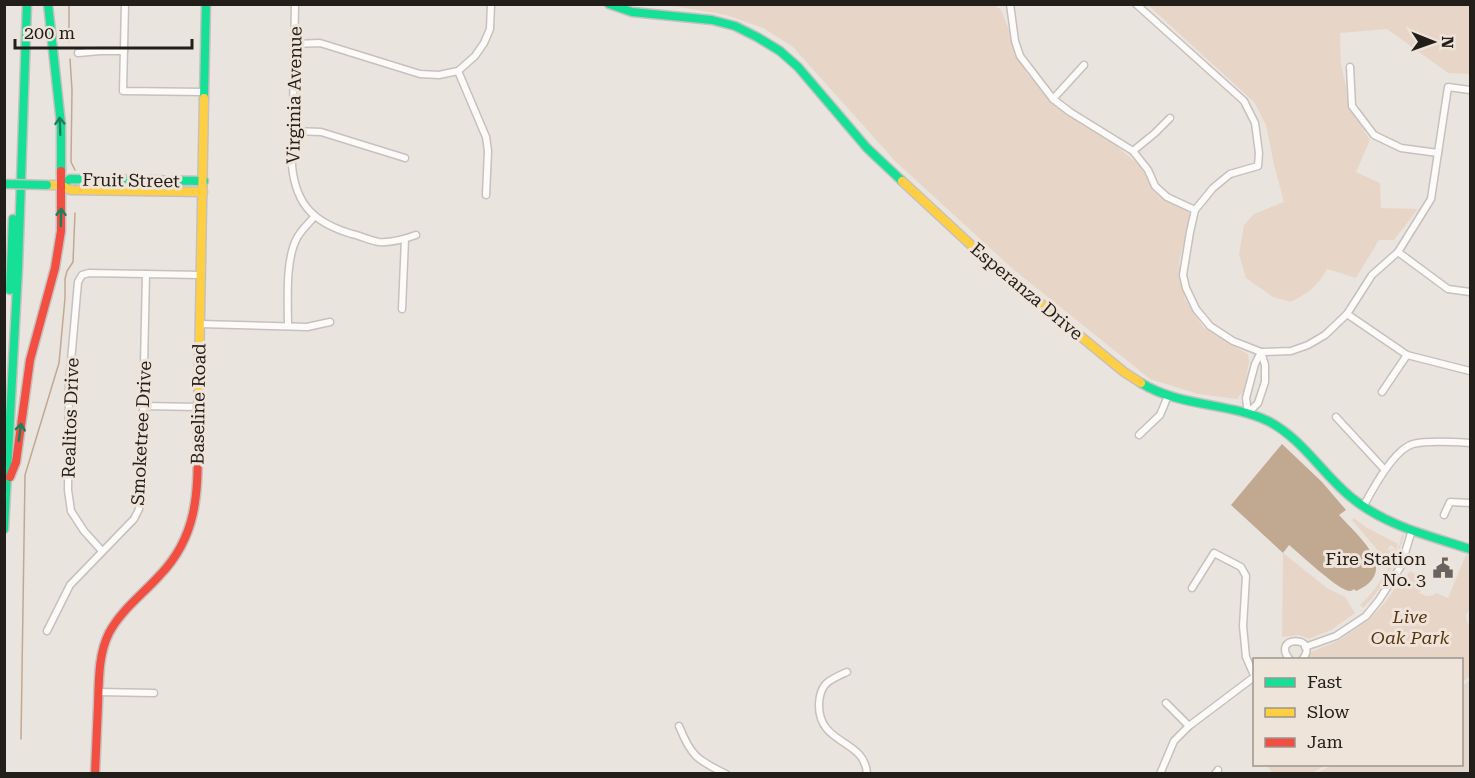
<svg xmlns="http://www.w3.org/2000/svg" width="1475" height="778" viewBox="0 0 1475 778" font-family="'Roboto Serif',serif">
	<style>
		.built { fill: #e3d7ce }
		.green { fill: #e7d6c7 }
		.water { fill: #c1a891 }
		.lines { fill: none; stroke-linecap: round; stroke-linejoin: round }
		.stream { stroke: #c1a891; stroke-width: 1.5 }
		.street-casing { stroke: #c6c1bd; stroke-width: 9 }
		.fast-casing { stroke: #c6c1bd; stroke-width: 11 }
		.slow-casing { stroke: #c6c1bd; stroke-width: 11 }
		.jam-casing { stroke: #c6c1bd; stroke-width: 11 }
		.street { stroke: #fcfbfa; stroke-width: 6 }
		.fast { stroke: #16e098; stroke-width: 8 }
		.slow { stroke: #ffcf43; stroke-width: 8 }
		.jam { stroke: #f24e42; stroke-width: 8 }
		.fast-bridge-casing { stroke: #c6c1bd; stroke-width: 11; stroke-linecap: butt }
		.fast-bridge { stroke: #16e098; stroke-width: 8 }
		.oneway { stroke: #1c7f59 }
		.labels { text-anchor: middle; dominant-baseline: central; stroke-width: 6; stroke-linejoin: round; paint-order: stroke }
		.street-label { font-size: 18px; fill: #221e1a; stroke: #efe4da }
		.poi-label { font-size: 18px; fill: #221e1a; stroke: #efe4da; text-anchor: end }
		.park-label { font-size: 18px; font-style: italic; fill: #593610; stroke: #efe4da }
	</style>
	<rect width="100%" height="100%" fill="#eae4df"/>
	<path class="built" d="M1470 680V773H1317L1332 765 1462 764V686Z"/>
	<g class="green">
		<path d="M668 5H996L997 8H1000L1027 74 1057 104 1101 133 1138 164 1153 186 1188 210 1190 218 1179 262 1185 299 1203 327 1237 348 1248 354 1249 362 1244 390 1237 399 1198 394 1150 379 1014 270 895 161 792 46 763 28 726 15Z"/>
		<path d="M1148 5H1470V74L1448 73 1387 29 1340 33 1341 64 1351 110 1370 140 1356 172 1380 183 1381 208 1418 209 1394 240H1379L1356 278 1327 269C1317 287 1308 293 1291 302L1273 297 1246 278 1239 254 1244 225 1254 214 1284 202 1274 165 1266 125 1254 102Z"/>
		<path d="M1354 518 1364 526 1398 544 1397 549H1395L1391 545 1388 548 1390 551 1392 549 1395 550H1398L1402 535H1404C1397 561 1384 587 1363 608L1360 605C1372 594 1381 581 1389 567L1383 564 1380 553 1352 520Z"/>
		<path d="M1283 553 1327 588 1345 597 1355 613 1331 630 1309 639 1299 635 1282 637Z"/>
		<path d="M1466 555H1470V608L1466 615 1467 622 1470 626V677L1462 682V660L1306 659 1311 652 1338 641 1367 621 1384 604 1398 584H1402L1410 571 1417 575 1415 580 1424 585 1419 593C1426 596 1430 598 1436 593L1448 598Z"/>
		<path d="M1267 765H1327L1312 773H1272Z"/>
	</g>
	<path class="water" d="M1282 444 1322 482 1346 510 1339 515C1359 537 1401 571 1356 591L1354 589C1353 590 1351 591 1350 591 1340 592 1299 553 1289 545L1283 553 1231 505Z"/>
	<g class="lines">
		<g class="stream">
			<path d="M69 41V4"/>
			<path d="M70 59 72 90 71 162 75 170"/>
			<path d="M21 739 25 475 59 363 65 298V279L67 271 73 262 75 213"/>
		</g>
		<g class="street-casing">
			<g id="street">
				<path d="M125 4 123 91 204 92"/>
				<path d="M295 4 292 166C296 206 315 223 352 234 361 236 371 241 379 242 392 243 405 239 416 235"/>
				<path d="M1010 4 1015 41 1020 56 1053 99 1070 112 1133 151 1148 170 1155 186 1167 197 1195 210"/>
				<path d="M1136 4 1244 101 1255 123 1259 153 1258 166 1230 174 1213 188 1195 210 1190 232 1183 275 1186 288 1196 309 1210 326 1233 341 1261 352 1291 351 1308 345 1325 335 1347 314 1372 275 1398 252 1431 199 1448 87 1470 90"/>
				<path d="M294 44 320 43 420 74 439 75 458 71 475 56 484 43 490 29 491 4"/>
				<path d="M78 53 100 51H124"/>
				<path d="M1350 67 1352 106 1374 135 1401 148 1438 153"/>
				<path d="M458 71 486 137 488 151 486 195"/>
				<path d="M1053 99 1084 65"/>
				<path d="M293 131 321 132 405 158"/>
				<path d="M1133 151 1155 133 1170 118"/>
				<path d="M1398 252 1448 289 1470 292"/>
				<path d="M402 309 405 239"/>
				<path d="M1347 314 1407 355 1470 371"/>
				<path d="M200 324 307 327 330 322"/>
				<path d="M288 326C288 301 285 260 297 238 301 230 309 223 315 216"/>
				<path d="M1382 392 1407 355"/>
				<path d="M143 406 198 407"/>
				<path d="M1248 413 1258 403 1265 382V365L1261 352"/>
				<path d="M1248 413 1246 398 1255 364 1261 352"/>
				<path d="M1336 417 1384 469"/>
				<path d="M1139 435 1160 415 1168 396"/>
				<path d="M1363 507C1372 490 1394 449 1413 444 1428 440 1454 442 1470 443"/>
				<path d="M1444 515 1450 502 1470 503"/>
				<path d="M102 551 84 531 71 511 68 490 69 384 78 282 82 275 89 273 201 275"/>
				<path d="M1192 588 1214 553 1241 567 1246 576 1243 626 1246 657 1254 675"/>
				<path d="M47 631 70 585 134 519 139 509 141 500 146 274"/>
				<path d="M1305 647 1336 636 1366 616 1379 600 1401 566 1412 530"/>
				<path d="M1290 660C1269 635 1322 635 1302 660"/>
				<path d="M847 672C829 680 820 683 819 704 818 746 865 738 867 774"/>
				<path d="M98 692 154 693"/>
				<path d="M1166 703 1189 726"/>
				<path d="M679 726C691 756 697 760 726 774"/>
				<path d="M1160 774 1174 741 1189 726 1254 677"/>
				<path d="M1215 774 1218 770"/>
			</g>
		</g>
		<g class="fast-casing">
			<g id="fast">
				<path d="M48 4 61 124V171"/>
				<path d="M609 4 632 12 712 20 735 26 757 37 780 51 798 67 867 148 902 181"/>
				<path d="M204 98 206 4"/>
				<path d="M61 185 70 179 204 181"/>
				<path d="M10 290 13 219"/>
				<path d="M1141 383C1180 407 1227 402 1268 421 1303 439 1323 475 1352 498 1386 526 1430 536 1470 549"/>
				<path d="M4 529 18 269 27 4"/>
			</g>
		</g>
		<g class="slow-casing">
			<g id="slow">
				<path d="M902 181 985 258 1124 372 1141 383"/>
				<path d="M47 185H61L70 190 203 192"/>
				<path d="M198 424 204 98"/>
			</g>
		</g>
		<g class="jam-casing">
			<g id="jam">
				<path d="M10 477 16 462 30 360 55 268 61 231V171"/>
				<path d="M95 774C96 751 97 728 98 705 99 681 98 655 109 633 121 610 143 594 160 575 203 530 197 481 198 424"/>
			</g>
		</g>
		<use href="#street" class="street"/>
		<use href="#fast" class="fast"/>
		<use href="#slow" class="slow"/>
		<use href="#jam" class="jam"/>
		<g class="fast-bridge-casing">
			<path id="fast-bridge" d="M4 184 47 185"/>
		</g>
		<use href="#fast-bridge" class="fast-bridge"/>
	</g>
	<defs><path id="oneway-shaft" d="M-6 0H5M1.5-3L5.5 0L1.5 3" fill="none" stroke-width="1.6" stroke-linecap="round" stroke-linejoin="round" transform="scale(1.5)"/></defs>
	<g class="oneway">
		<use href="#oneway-shaft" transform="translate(60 126) rotate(-92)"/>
		<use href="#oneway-shaft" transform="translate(61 217) rotate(-89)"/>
		<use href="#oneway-shaft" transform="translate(20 432) rotate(-82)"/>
	</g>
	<defs>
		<g id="civic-bare" transform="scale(1.62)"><path d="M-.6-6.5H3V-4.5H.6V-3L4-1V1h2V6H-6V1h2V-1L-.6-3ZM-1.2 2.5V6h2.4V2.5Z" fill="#68635f" stroke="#efe4da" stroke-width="2.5" paint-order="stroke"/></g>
	</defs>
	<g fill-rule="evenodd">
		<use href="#civic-bare" x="1443" y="568"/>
	</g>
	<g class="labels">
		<g class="street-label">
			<text transform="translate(294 95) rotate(-89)">Virginia Avenue</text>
			<text transform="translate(131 180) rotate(1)">Fruit Street</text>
			<text transform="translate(1027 291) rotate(40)">Esperanza Drive</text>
			<text transform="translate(198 404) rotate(-89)">Baseline Road</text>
			<text transform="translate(70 418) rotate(-88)">Realitos Drive</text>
			<text transform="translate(141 433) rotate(-87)">Smoketree Drive</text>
		</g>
		<g class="poi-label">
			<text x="1426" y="558">Fire Station<tspan x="1426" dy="21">No. 3</tspan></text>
		</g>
		<g class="park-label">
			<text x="1410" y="616">Live<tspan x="1410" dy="21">Oak Park</tspan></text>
		</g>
	</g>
	<rect width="1475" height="778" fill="none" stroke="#221e1a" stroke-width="12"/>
	<rect x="1253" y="658" width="210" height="108" fill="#efe4da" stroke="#9d958d" stroke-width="1.5"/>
	<rect x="1265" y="678" width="30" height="9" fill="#16e098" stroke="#9d958d" stroke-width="1.5"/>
	<text x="1307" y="688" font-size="18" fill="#221e1a">Fast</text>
	<rect x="1265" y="708" width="30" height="9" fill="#ffcf43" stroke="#9d958d" stroke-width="1.5"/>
	<text x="1307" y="718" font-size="18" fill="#221e1a">Slow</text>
	<rect x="1265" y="738" width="30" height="9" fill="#f24e42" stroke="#9d958d" stroke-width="1.5"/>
	<text x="1307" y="748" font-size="18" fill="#221e1a">Jam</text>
	<g transform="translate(1433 42) rotate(91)" stroke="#efe4da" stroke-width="4.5" paint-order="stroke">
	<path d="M0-4.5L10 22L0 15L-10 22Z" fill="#221e1a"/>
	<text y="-9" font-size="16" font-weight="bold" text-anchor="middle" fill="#221e1a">N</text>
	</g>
	<path d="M15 39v9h177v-9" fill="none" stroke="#221e1a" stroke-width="3"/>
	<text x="24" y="39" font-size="18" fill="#221e1a" stroke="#efe4da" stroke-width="4.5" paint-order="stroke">200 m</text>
</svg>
